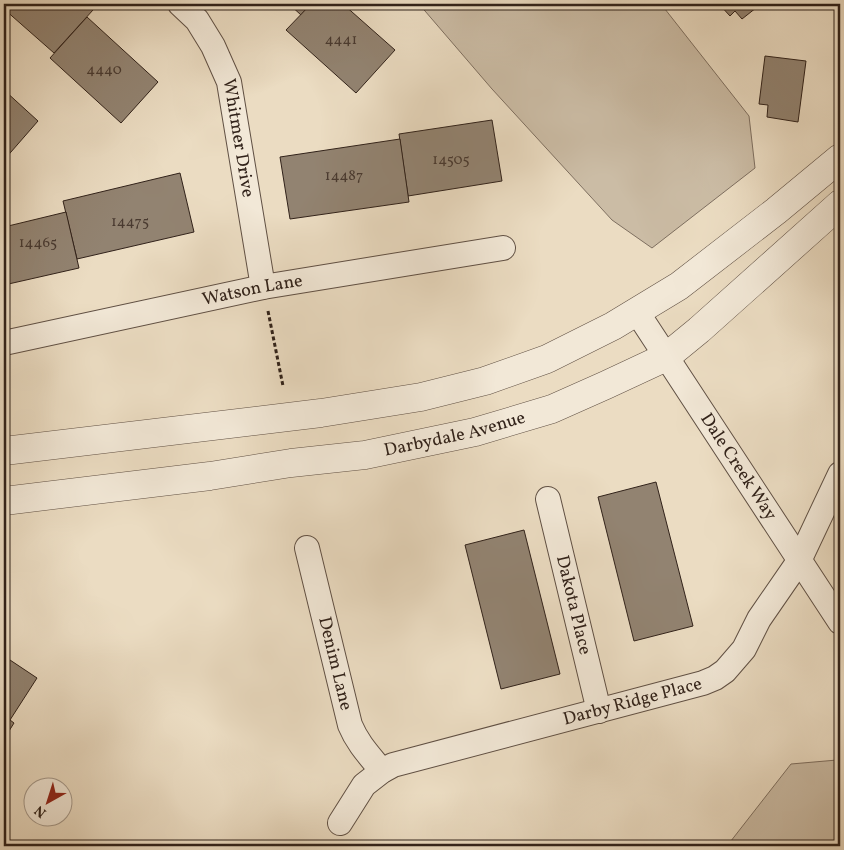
<svg xmlns="http://www.w3.org/2000/svg" width="844" height="850" viewBox="0 0 844 850" font-family="Vollkorn,serif">
	<style>
		.green { fill: #cbbca5; stroke: #7e6f60 }
		.building { fill: #928371; stroke: #31221a }
		.lines { fill: none; stroke-linecap: round; stroke-linejoin: round }
		.minor-casing { stroke: #605044; stroke-width: 26 }
		.tertiary-casing { stroke: #605044; stroke-width: 29 }
		.path { stroke: #31221a; stroke-width: 3; stroke-dasharray: 4 2.5; stroke-linecap: butt }
		.minor { stroke: #f2e8d7; stroke-width: 24 }
		.tertiary { stroke: #f2e8d7; stroke-width: 28 }
		.labels { text-anchor: middle; dominant-baseline: central; stroke-width: 5; stroke-linejoin: round; paint-order: stroke }
		.number-label { font-size: 15px; fill: #493a30 }
		.street-label { font-size: 18px; fill: #31221a; stroke: #f2e8d7 }
	</style>
	<rect width="100%" height="100%" fill="#ebdcc2"/>
	<filter id="stains"><feTurbulence type="fractalNoise" baseFrequency=".004" numOctaves="4"/><feColorMatrix values="0 0 0 0 .2 0 0 0 0 .09 0 0 0 0 .02 0 0 0 .5 -.17"/></filter>
	<radialGradient id="worn" r=".72"><stop offset=".6" stop-color="#630" stop-opacity="0"/><stop offset="1" stop-color="#630" stop-opacity=".3"/></radialGradient>
	<g class="green">
		<path d="M419 4H661L749 116 755 168 652 248 612 220 492 89Z"/>
		<path d="M837 760 840 764V846H727L791 764Z"/>
	</g>
	<g class="building">
		<path d="M4 4H86L93 10 54 53 4 9Z"/>
		<path d="M289 4H311L301 15Z"/>
		<path d="M311 4H343L395 50 356 93 286 30Z"/>
		<path d="M719 4H761L742 19 735 11 730 16Z"/>
		<path d="M87 17 158 82 121 123 50 58Z"/>
		<path d="M765 56 806 61 798 122 767 117 768 105 759 104Z"/>
		<path d="M4 90 38 121 4 160Z"/>
		<path d="M492 120 502 181 408 196 399 134Z"/>
		<path d="M400 139 409 202 290 219 280 157Z"/>
		<path d="M180 173 194 232 77 259 63 201Z"/>
		<path d="M66 212 79 268 4 285V227Z"/>
		<path d="M656 482 693 626 634 641 598 497Z"/>
		<path d="M524 530 560 674 501 689 465 545Z"/>
		<path d="M4 656 37 678 10 720 14 723 4 739Z"/>
	</g>
	<g class="lines">
		<g class="minor-casing">
			<g id="minor">
				<path id="s1" d="M180 4 197 20 213 46 229 82 263 287"/>
				<path id="s2" d="M637 312 840 622"/>
				<path id="s3" d="M4 343 263 287 503 248"/>
				<path id="s4" d="M548 499 599 711"/>
				<path id="s5" d="M307 548 350 725C358 744 369 755 382 771"/>
				<path id="s6" d="M340 823 364 785 382 771 393 765 703 683 715 678 725 671 744 649 759 619 799 561 840 474"/>
			</g>
		</g>
		<g class="tertiary-casing">
			<g id="tertiary">
				<path d="M4 451 321 413 421 397 485 381 547 359 613 326 679 286 776 211 840 158"/>
				<path id="s7" d="M4 501 210 476 291 463 365 455 475 432 552 409 606 385 666 357 699 330 840 204"/>
			</g>
		</g>
		<path class="path" d="M268 311 283 386"/>
		<use href="#minor" class="minor"/>
		<use href="#tertiary" class="tertiary"/>
	</g>
	<g class="labels">
		<g class="number-label">
			<text x="341" y="40">4441</text>
			<text x="104" y="70">4440</text>
			<text x="451" y="160">14505</text>
			<text x="344" y="176">14487</text>
			<text x="130" y="222">14475</text>
			<text x="38" y="243">14465</text>
		</g>
		<g class="street-label">
			<text stroke="none"><textPath href="#s1" startOffset="150">Whitmer Drive</textPath></text>
			<text stroke="none"><textPath href="#s3" startOffset="254">Watson Lane</textPath></text>
			<text stroke="none"><textPath href="#s7" startOffset="456">Darbydale Avenue</textPath></text>
			<text stroke="none"><textPath href="#s2" startOffset="185">Dale Creek Way</textPath></text>
			<text stroke="none"><textPath href="#s4" startOffset="109">Dakota Place</textPath></text>
			<text stroke="none"><textPath href="#s5" startOffset="119">Denim Lane</textPath></text>
			<text stroke="none"><textPath href="#s6" startOffset="328">Darby Ridge Place</textPath></text>
		</g>
	</g>
	<rect width="844" height="850" fill="none" stroke="#ebdcc2" stroke-width="20"/>
	<rect x="5" y="5" width="834" height="840" fill="none" stroke="#31221a" stroke-width="2.5"/>
	<rect x="10" y="10" width="824" height="830" fill="none" stroke="#31221a"/>
	<g transform="translate(48 802) rotate(219)"><circle r="24" fill="#f2e8d7" stroke="#a5998b"/>
	<path d="M0-4L9 19L0 12L-9 19Z" fill="#8f2418"/>
	<text y="-8" font-size="14" font-weight="bold" text-anchor="middle" fill="#31221a">N</text>
	</g>
	<rect width="100%" height="100%" filter="url(#stains)"/>
	<rect width="100%" height="100%" fill="url(#worn)"/>
</svg>
